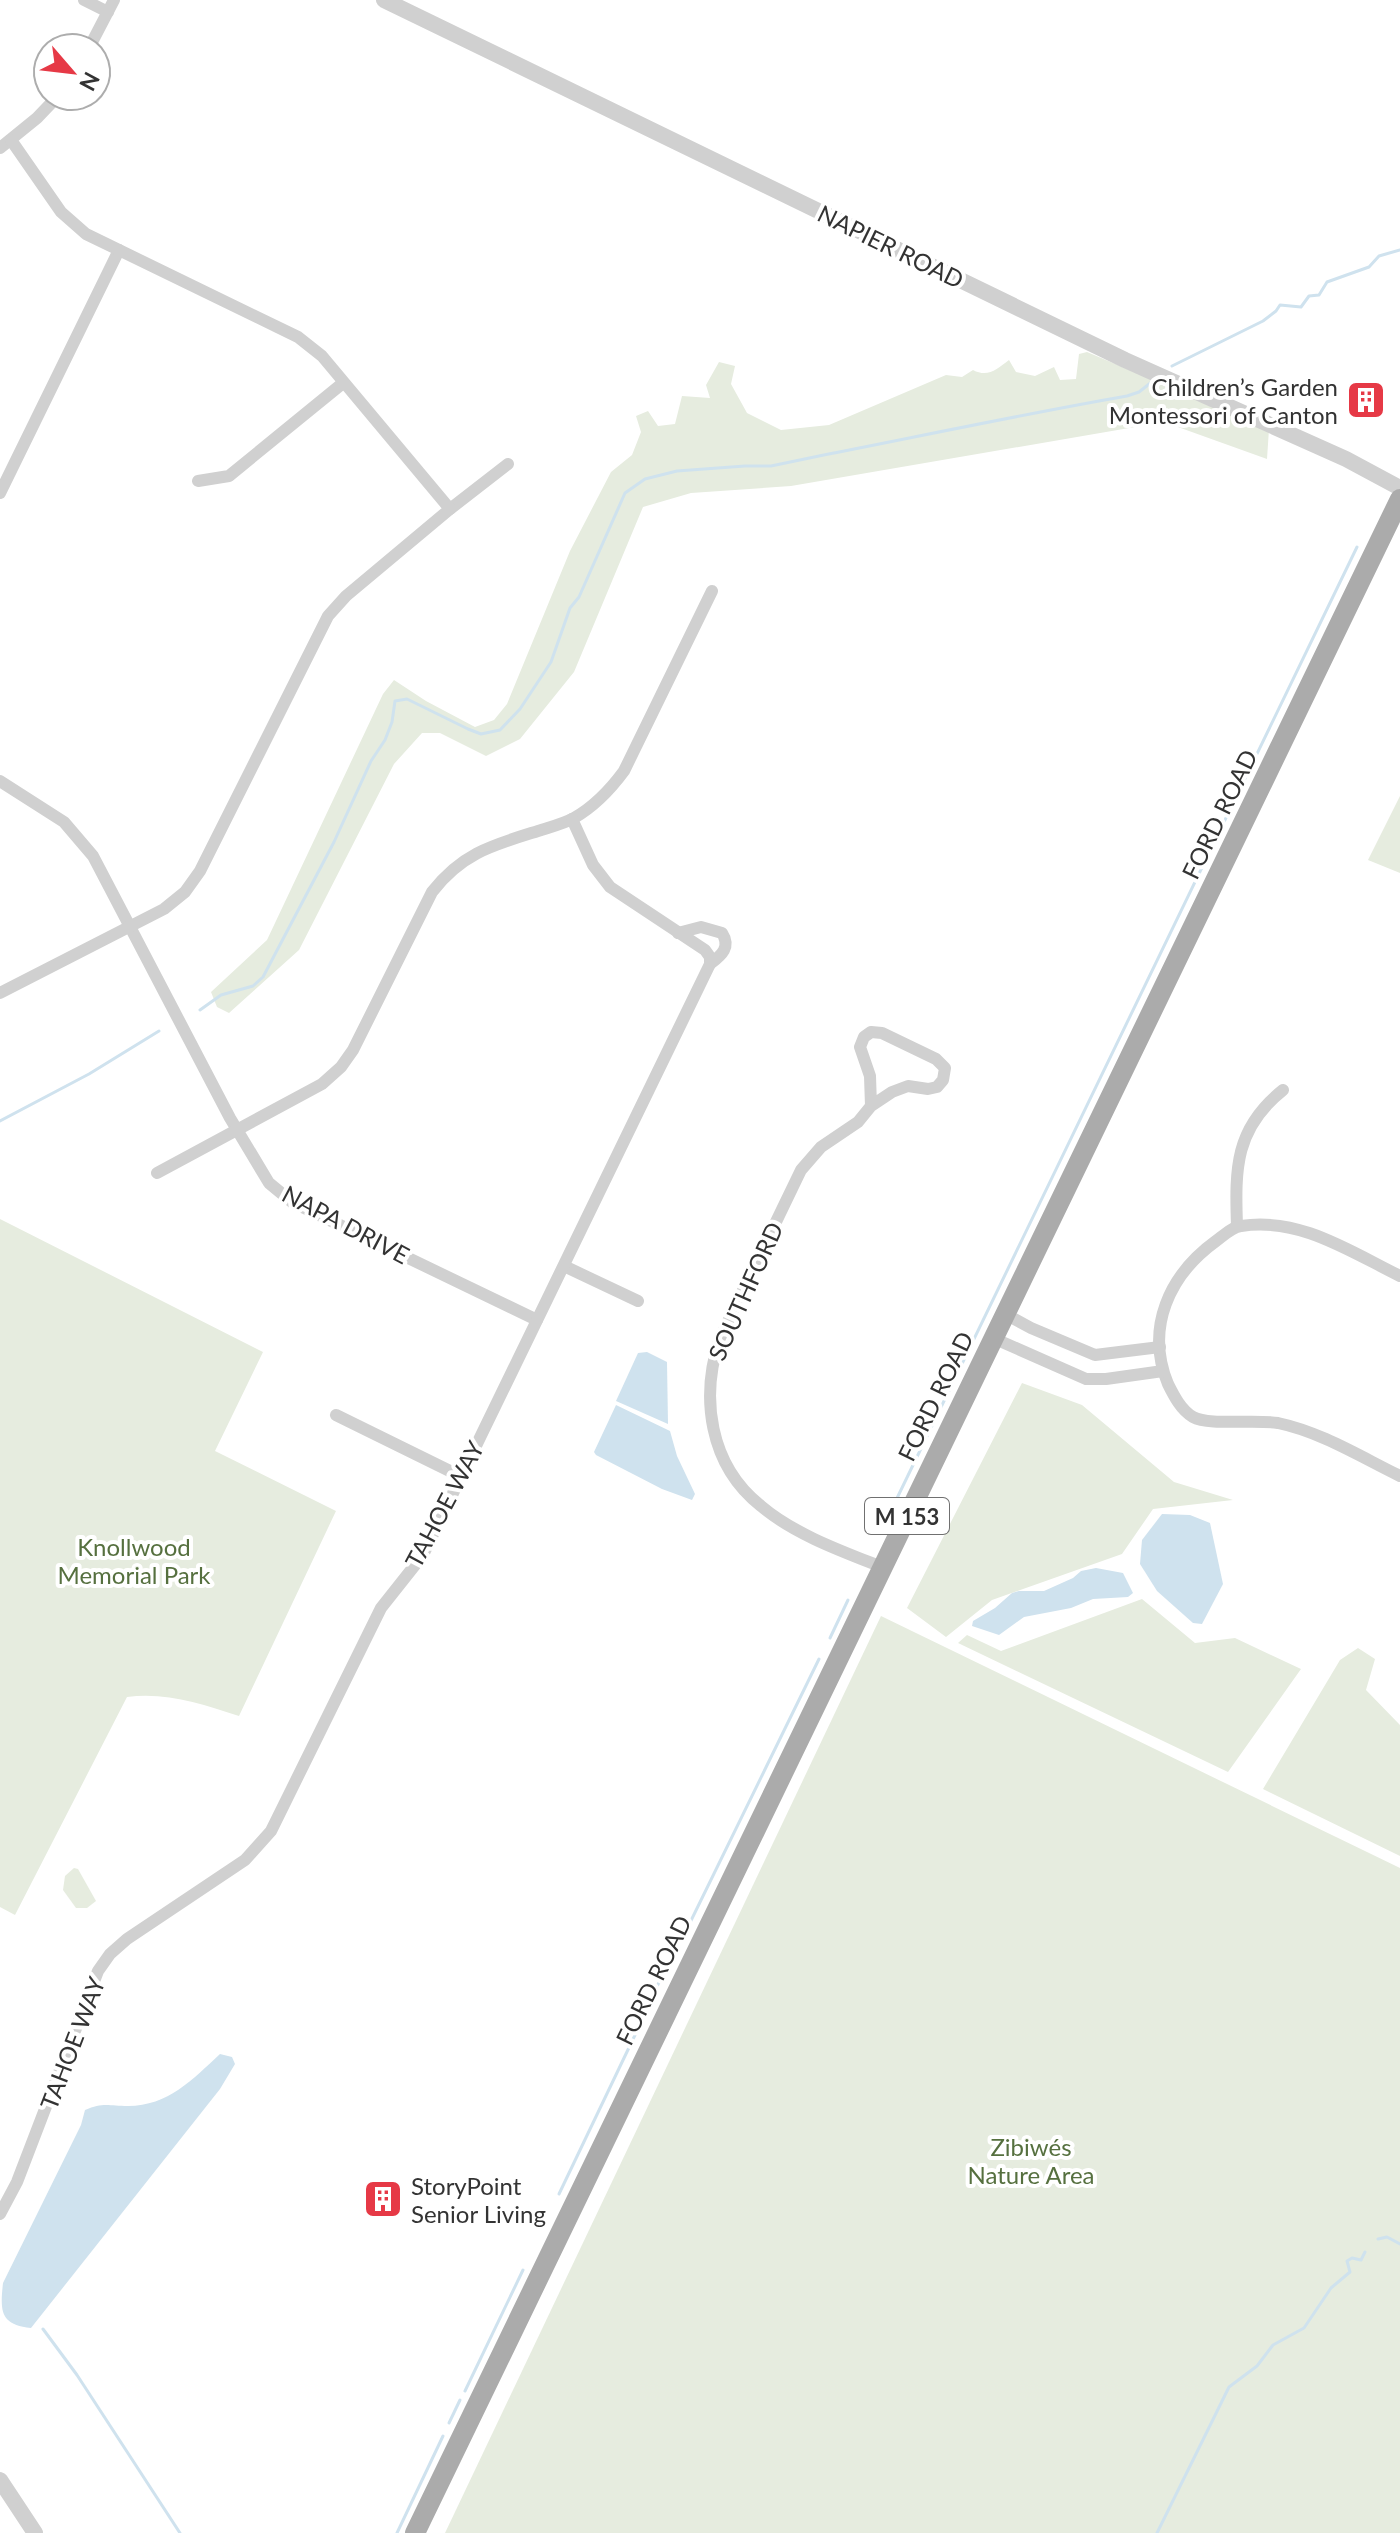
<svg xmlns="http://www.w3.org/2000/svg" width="1400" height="2533" viewBox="0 0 1400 2533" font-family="Lato,sans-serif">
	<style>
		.green { fill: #e6ecdf }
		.water { fill: #cfe2ee }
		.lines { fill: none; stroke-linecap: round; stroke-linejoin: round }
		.stream { stroke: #cfe2ee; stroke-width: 3 }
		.minor { stroke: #d0d0d0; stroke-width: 12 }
		.tertiary { stroke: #d0d0d0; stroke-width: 16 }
		.primary { stroke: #ababab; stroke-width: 20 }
		.labels { text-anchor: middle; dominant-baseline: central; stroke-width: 8; stroke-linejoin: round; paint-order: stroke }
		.shield { fill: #fff; stroke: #707070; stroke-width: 2 }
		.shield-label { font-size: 22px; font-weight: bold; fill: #333 }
		.street-label { font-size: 24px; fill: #333; stroke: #fff }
		.poi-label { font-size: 24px; fill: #333; stroke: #fff; text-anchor: end }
		.park-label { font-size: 24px; fill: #56703f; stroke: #fff }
	</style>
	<rect width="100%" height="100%" fill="#fff"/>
	<g class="green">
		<path d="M1087 352 1269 429 1267 459 1164 422 791 486 691 493 643 507 574 672 520 739 486 756 440 733H422L394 764 299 950 229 1013 217 1007 211 992 267 940 383 694 394 680 426 701 475 727 494 720 507 704 570 551 611 472 632 455 641 432 636 416 648 411 658 426 675 424 682 396 710 398 706 385 719 362 735 366 731 384 747 413 781 430 829 425 946 375 962 377 973 370C988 378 997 369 1009 360L1016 372 1035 376 1054 367 1060 380 1076 379 1079 354Z"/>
		<path d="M1400 796V873L1368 860Z"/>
		<path d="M0 1219 263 1352 215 1451 336 1511 239 1716C201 1704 167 1692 127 1697L15 1915 0 1907Z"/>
		<path d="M1022 1383 1082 1405 1174 1482 1233 1500 1153 1509 1122 1554 992 1600 946 1637 907 1608Z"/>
		<path d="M1142 1599 1195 1643 1235 1638 1301 1669 1228 1772 958 1643 967 1635 1001 1651Z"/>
		<path d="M881 1616 1400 1868V2533H445Z"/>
		<path d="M1358 1648 1375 1659 1366 1690 1400 1725V1856L1263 1789 1340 1660Z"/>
		<path d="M74 1868 78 1869 96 1901 87 1908H76L63 1890 65 1876Z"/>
	</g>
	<g class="water">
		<path d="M647 1352 667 1362 668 1424 616 1401 638 1353Z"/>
		<path d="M616 1405 670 1431 677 1456 695 1494 692 1500 662 1489 596 1455 594 1452Z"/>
		<path d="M1162 1514 1190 1515 1210 1523 1223 1584 1202 1624 1193 1623 1157 1591 1140 1564 1142 1540Z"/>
		<path d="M1096 1568 1123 1573 1133 1593 1128 1597 1093 1599 1071 1608 1024 1617 999 1635 972 1626 973 1621 995 1608 1012 1593 1019 1591H1044L1073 1578 1081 1571Z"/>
		<path d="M220 2054 232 2057 235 2064 220 2089 31 2328C0 2325 0 2311 3 2283L81 2125 85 2110C103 2102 109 2106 128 2106 168 2106 193 2079 220 2054Z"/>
	</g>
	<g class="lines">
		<g class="stream">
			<path d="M1172 366 1263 321 1276 311 1280 305 1301 307 1309 296 1319 295 1327 282 1369 267 1379 256 1400 250"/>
			<path d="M200 1010 221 995 253 986 263 977 334 842 371 761 385 740 392 722 395 701 407 699 468 729 481 734 500 730 520 709 551 662 570 608 579 597 625 493 645 479 677 471 745 466H771L819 456C921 436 1024 414 1127 396L1139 392 1153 381"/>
			<path d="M0 1121 89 1074 159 1031"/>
			<path d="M885 1523 1357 547"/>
			<path d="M830 1638 848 1600"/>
			<path d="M682 1939 819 1659"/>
			<path d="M642 2019 673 1952"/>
			<path d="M559 2194 635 2035"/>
			<path d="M1378 2239 1387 2237 1400 2244"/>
			<path d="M43 2329 77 2375 180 2533"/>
			<path d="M465 2391 523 2270"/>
			<path d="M449 2423 460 2400"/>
			<path d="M397 2533 443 2436"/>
			<path d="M1157 2533 1229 2387 1257 2366 1273 2345 1304 2328 1331 2288 1350 2272 1347 2261 1352 2258 1361 2260 1365 2252"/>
		</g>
		<g class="minor">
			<path d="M84 0 108 12"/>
			<path d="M89 48 114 0"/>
			<path d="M0 148 37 118 58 96"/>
			<path d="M198 481 229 476 343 383"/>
			<path d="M0 493 119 250"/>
			<path d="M450 509 508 464"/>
			<path d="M0 781 64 822 93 856 230 1118 269 1183 292 1202 537 1320"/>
			<path d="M678 933 701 927 722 933C731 947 722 955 710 964"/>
			<path d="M0 993 164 909 185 892 200 871 328 616 346 596 450 509 322 356 298 337 86 234 61 212 11 140"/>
			<path d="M871 1106 870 1076 860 1047 864 1037 871 1032 882 1033 936 1059 945 1068 943 1080 937 1087 928 1089 908 1086 892 1092 871 1106 858 1122 821 1147 801 1170 720 1338C700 1397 709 1465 761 1506 794 1534 841 1551 882 1567"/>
			<path d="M157 1173 322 1084 341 1067 353 1050 432 892C462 853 493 845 538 831 550 827 563 824 574 818 595 806 610 790 624 771L712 591"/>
			<path d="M1237 1226C1235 1168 1235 1128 1283 1090"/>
			<path d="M564 1266 638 1301"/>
			<path d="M1400 1276C1349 1251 1300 1217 1241 1226 1232 1227 1223 1236 1216 1241 1169 1275 1145 1328 1168 1384 1174 1396 1181 1410 1193 1417 1209 1426 1255 1419 1278 1423 1321 1432 1361 1457 1400 1476"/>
			<path d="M1005 1314 1031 1328 1095 1355 1160 1347"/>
			<path d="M993 1338 1086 1379H1106L1163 1371"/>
			<path d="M336 1415 460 1476"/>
			<path d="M0 2214 17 2182 98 1971 110 1954 127 1939 245 1860 271 1831 381 1608 423 1555 710 964V957L705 950 610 887 593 865 572 819"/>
		</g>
		<g class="tertiary">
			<path d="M384 0 1125 360 1346 459 1400 488"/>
			<path d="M0 2480 35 2533"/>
		</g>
		<path class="primary" d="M415 2533 1400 499"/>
	</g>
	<defs>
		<g id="building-square" transform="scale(2)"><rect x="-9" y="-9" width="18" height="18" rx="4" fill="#e63946" stroke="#fff"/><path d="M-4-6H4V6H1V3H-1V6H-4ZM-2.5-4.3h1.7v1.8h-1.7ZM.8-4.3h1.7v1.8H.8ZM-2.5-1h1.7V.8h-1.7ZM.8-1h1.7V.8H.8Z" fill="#fff"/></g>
	</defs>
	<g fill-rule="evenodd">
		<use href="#building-square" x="1366" y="400"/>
		<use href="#building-square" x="383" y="2199"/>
	</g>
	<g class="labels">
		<rect class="shield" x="865" y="1498" width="84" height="36" rx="6"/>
		<g class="shield-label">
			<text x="907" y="1516">M 153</text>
		</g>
		<g class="street-label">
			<text transform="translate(891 246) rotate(26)">NAPIER ROAD</text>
			<text transform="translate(1219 814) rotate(-64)">FORD ROAD</text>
			<text transform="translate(346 1224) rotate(28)">NAPA DRIVE</text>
			<text transform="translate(745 1291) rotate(-66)">SOUTHFORD</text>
			<text transform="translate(935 1396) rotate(-64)">FORD ROAD</text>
			<text transform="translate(444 1504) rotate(-62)">TAHOE WAY</text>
			<text transform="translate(653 1980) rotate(-64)">FORD ROAD</text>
			<text transform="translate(72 2043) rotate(-69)">TAHOE WAY</text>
		</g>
		<g class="poi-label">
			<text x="1338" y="386">Children’s Garden<tspan x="1338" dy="28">Montessori of Canton</tspan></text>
			<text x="411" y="2185" text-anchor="start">StoryPoint<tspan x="411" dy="28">Senior Living</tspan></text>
		</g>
		<g class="park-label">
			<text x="134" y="1546">Knollwood<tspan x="134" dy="28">Memorial Park</tspan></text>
			<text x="1031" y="2146">Zibiwés<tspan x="1031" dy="28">Nature Area</tspan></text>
		</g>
	</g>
	<g transform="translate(72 72) rotate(118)"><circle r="38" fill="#ffffff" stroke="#adadad" stroke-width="2"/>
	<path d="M0-6L14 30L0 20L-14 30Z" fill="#e63946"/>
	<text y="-12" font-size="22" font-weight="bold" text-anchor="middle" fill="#333333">N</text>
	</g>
</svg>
